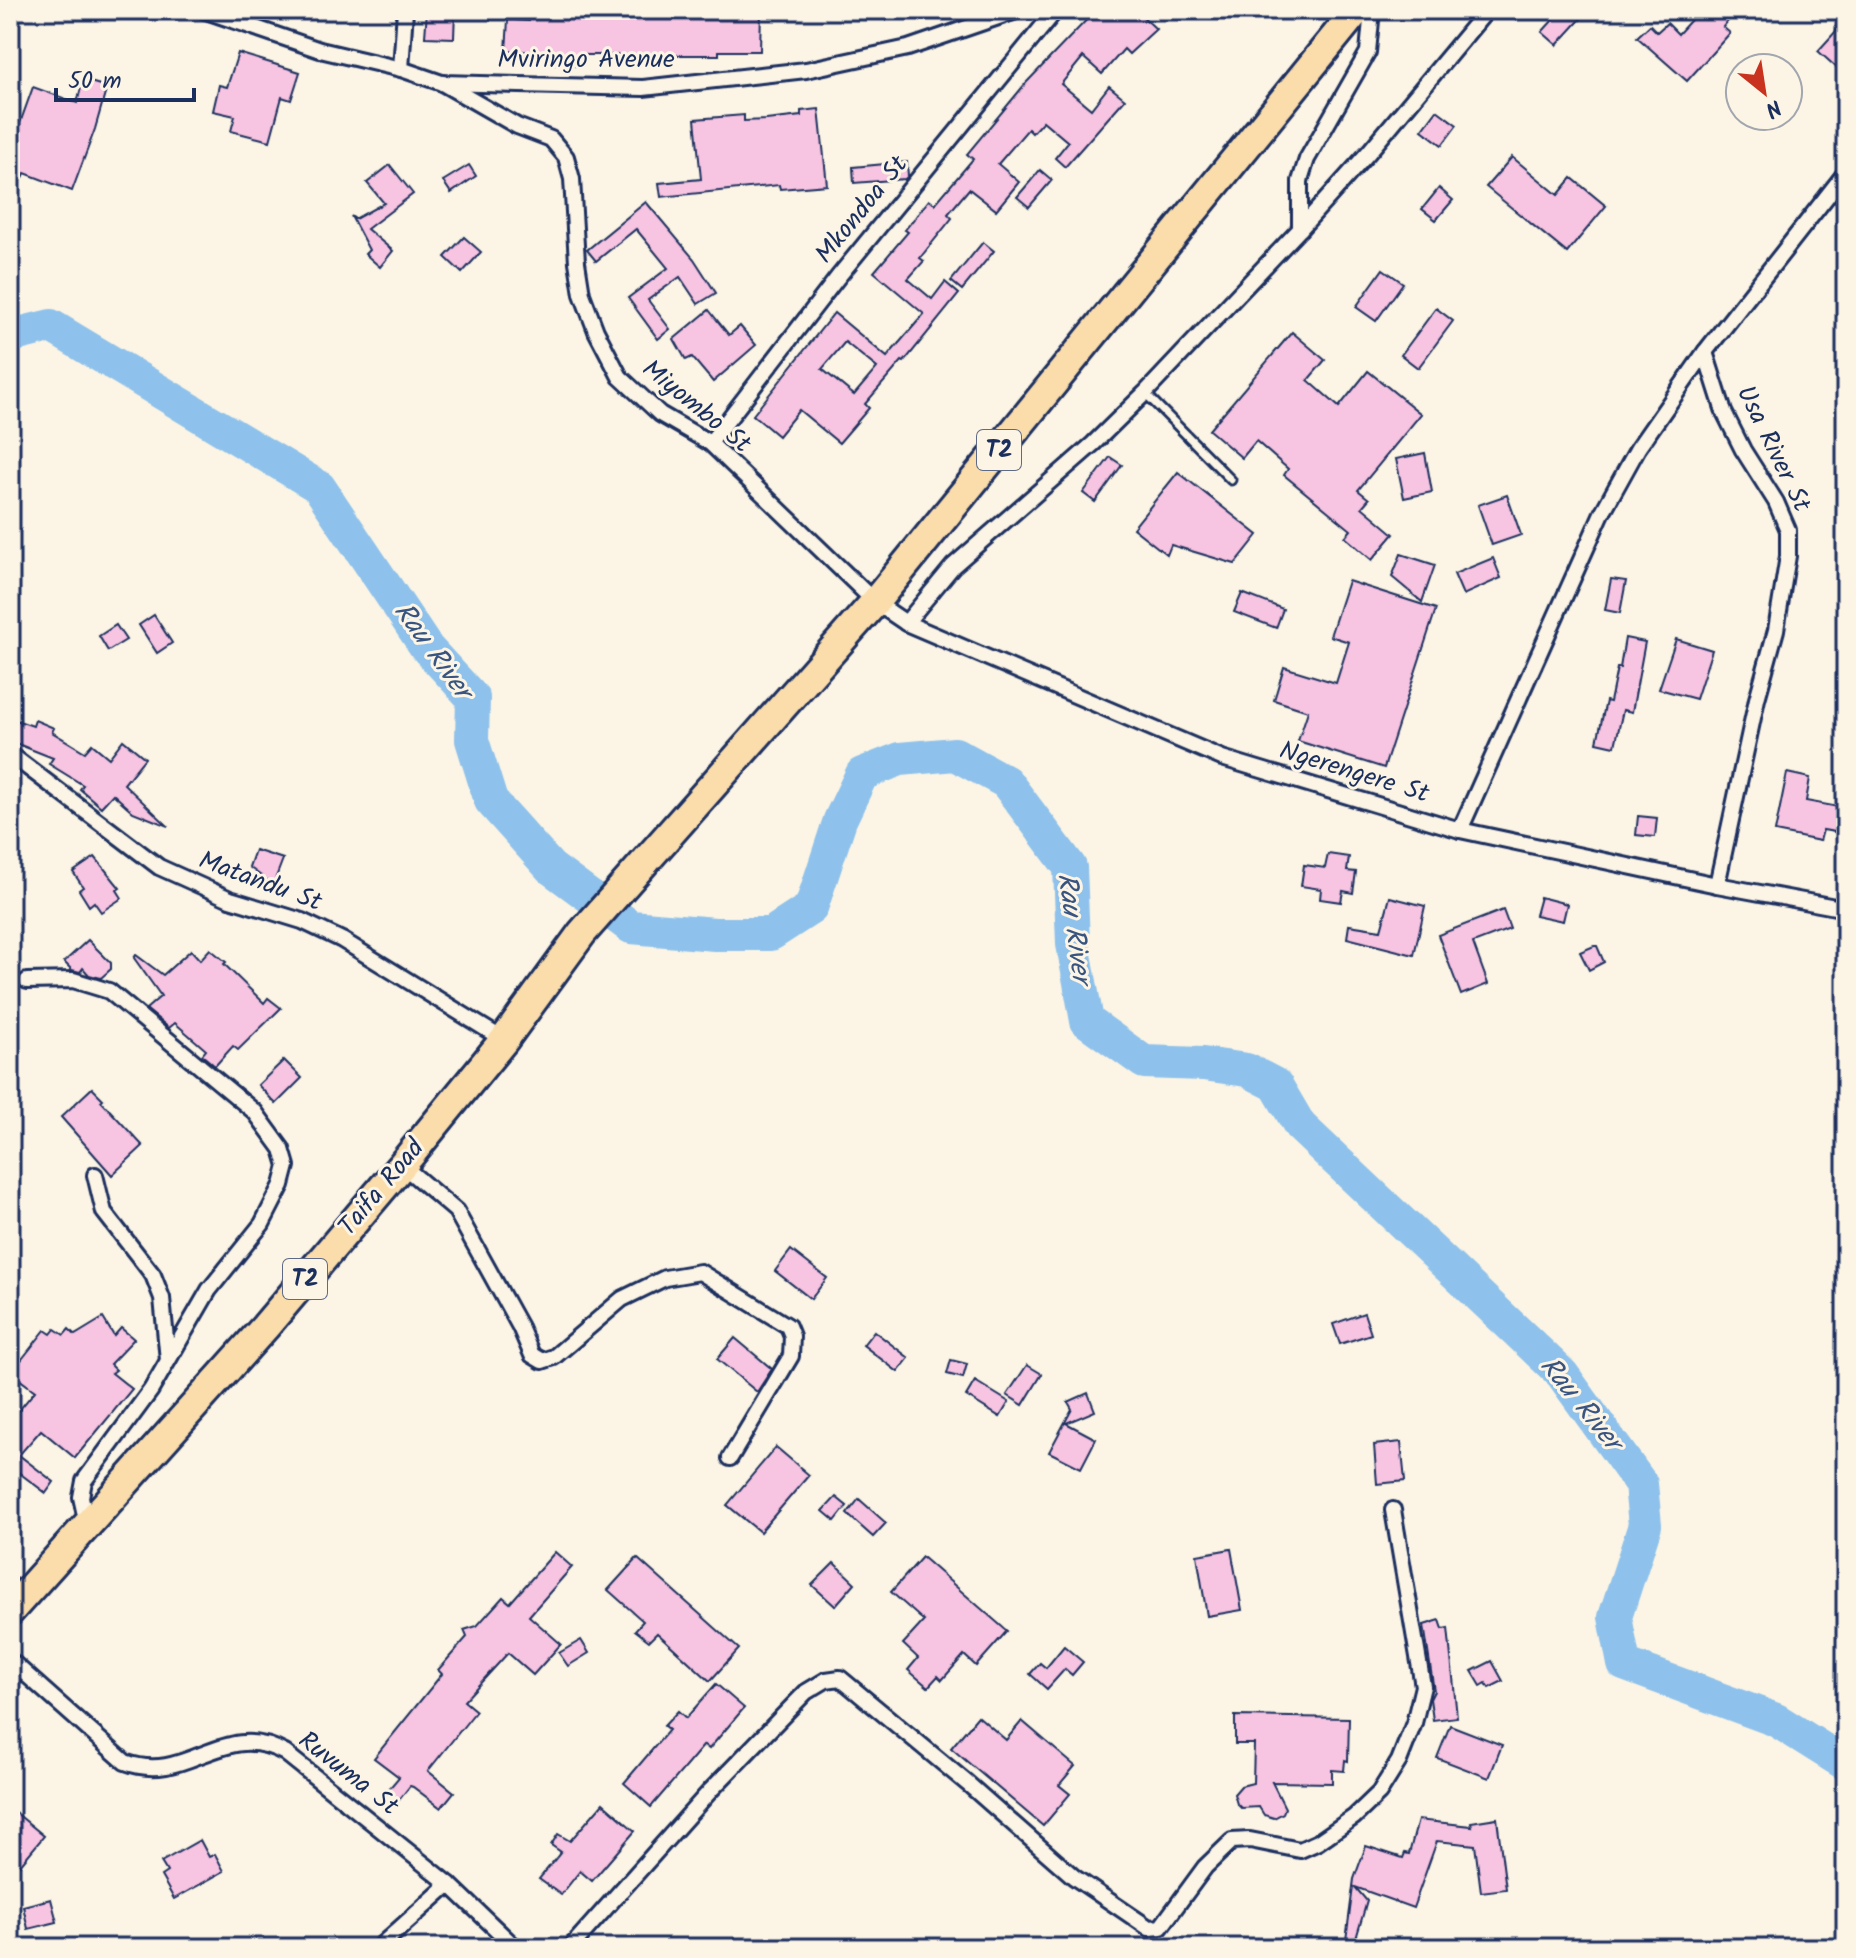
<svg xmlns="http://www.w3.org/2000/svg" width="1856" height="1958" viewBox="0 0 1856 1958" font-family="Kalam,sans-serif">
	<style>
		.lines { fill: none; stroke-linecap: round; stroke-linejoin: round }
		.river { stroke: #8ec1eb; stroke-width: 34 }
		.building { fill: #f7c4e1; stroke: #1b2f5e; stroke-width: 2; fill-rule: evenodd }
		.lane-casing { stroke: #1b2f5e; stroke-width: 13 }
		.street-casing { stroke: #1b2f5e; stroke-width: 20 }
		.highway-casing { stroke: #1b2f5e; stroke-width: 34 }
		.lane { stroke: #fcf5e5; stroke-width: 7 }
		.street { stroke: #fcf5e5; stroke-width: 14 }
		.highway { stroke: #fbddab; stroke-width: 28 }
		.labels { text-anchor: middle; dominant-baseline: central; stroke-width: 6; stroke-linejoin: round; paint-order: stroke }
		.shield { fill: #fcf5e5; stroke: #5e6a86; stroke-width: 2 }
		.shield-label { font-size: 24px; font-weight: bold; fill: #1b2f5e }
		.street-label { font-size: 26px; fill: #1b2f5e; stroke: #fcf5e5 }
		.water-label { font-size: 28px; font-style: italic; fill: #385481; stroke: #fcf5e5 }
	</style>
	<rect width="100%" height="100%" fill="#fcf5e5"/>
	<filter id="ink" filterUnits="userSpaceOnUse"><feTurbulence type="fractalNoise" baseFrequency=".0125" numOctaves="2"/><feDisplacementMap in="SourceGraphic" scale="16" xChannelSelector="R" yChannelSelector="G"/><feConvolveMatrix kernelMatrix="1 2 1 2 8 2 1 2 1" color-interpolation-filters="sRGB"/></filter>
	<g filter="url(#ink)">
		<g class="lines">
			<path class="river" d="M10 336 51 326 319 487 426 647 473 698 472 740 491 801 551 868 631 927 715 934H771L811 908 840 820 862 774 900 759 955 754 1006 782 1070 867 1073 944 1087 1021 1144 1062 1203 1064 1247 1070 1276 1085 1300 1126 1562 1374 1641 1484 1645 1525 1615 1617 1624 1664 1776 1720 1846 1764"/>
		</g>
		<g class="building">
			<path d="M427 10H455L454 38 425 37Z"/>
			<path d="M529 10H564V14H622V10H689V17L727 16V10H761L760 51H719V55H653V59L621 58 622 55H582L581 66 547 64 548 52 506 51 508 20 529 21Z"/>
			<path d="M1096 10H1136L1156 29 1129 54 1124 49 1102 74 1083 57 1061 84 1091 109 1109 86 1125 99 1065 167 1055 158 1068 142 1043 121 1032 133 1028 129 998 164 1019 182 996 210 969 189 948 214 952 218 920 258 924 261 908 279 932 299 945 282 959 294 904 362 902 361 865 404 869 408 839 443 799 410 778 436 753 415 834 313 887 357 924 314 874 272 908 232 905 230 929 200 935 204 973 159 967 154 1026 83ZM845 342 877 368 854 395 822 369Z"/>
			<path d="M1562 10H1589L1557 45 1542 32Z"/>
			<path d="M1700 10H1737L1723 27 1730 33 1687 81 1637 37 1650 25 1657 32 1667 23 1678 34Z"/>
			<path d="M1846 20V57L1837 68 1818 51Z"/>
			<path d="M238 53 300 72 291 100 282 97 270 141 231 131 235 116 213 111 219 85 227 87Z"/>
			<path d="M83 80 107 87 95 129 72 191 25 173 23 178 10 173V151L33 87 77 103Z"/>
			<path d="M819 109 827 185 780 189 779 185 661 197 659 183 701 179 695 119 744 115V121L766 120 801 116V111Z"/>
			<path d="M1437 110 1457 125 1442 145 1422 130Z"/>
			<path d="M1512 157 1558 195 1572 178 1606 206 1567 253 1486 187Z"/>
			<path d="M907 162 908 176 905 179 854 183 853 167Z"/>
			<path d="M390 165 413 194 367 229 393 251 380 267 365 254 369 250 351 216 355 219 384 203 367 183Z"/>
			<path d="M469 165 476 176 451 193 443 181Z"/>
			<path d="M1040 170 1052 180 1029 207 1017 197Z"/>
			<path d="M1439 188 1453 200 1436 220 1422 209Z"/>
			<path d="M646 202 694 259 716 293 698 304 680 277 648 300 670 329 658 339 628 298 668 268 636 229 596 261 587 250Z"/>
			<path d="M464 237 481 252 462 273 445 257Z"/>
			<path d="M983 242 994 251 962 290 951 281Z"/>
			<path d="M1383 269 1403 283 1376 321 1356 307Z"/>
			<path d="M1436 308 1453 321 1418 368 1401 355Z"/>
			<path d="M709 310 729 335 740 326 756 345 713 382 692 357 686 360 674 339Z"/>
			<path d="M1292 332 1325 360 1308 380 1339 407 1368 371 1421 414 1358 490 1369 499 1362 507 1394 534 1372 560 1345 537 1351 530 1284 475 1288 469 1256 441 1242 458 1209 430Z"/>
			<path d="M1425 453 1432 492 1404 498 1396 459Z"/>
			<path d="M1110 457 1122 465 1095 502 1083 493Z"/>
			<path d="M1178 472 1258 535 1235 564 1171 545 1167 555 1133 528Z"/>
			<path d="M1507 495 1521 535 1492 545 1478 505Z"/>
			<path d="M1401 554 1435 565 1422 602 1392 577Z"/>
			<path d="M1493 558 1501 578 1463 595 1454 574Z"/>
			<path d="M1611 579 1626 581 1620 613 1605 610Z"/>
			<path d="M1348 581 1436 609 1384 768 1298 741 1308 711 1274 700 1284 667 1336 683 1349 642 1330 636Z"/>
			<path d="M1242 593 1283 609 1276 628 1234 612Z"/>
			<path d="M154 615 172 643 157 653 139 625Z"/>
			<path d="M116 625 126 640 108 651 99 636Z"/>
			<path d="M1625 638 1645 642 1632 712 1623 710 1615 746 1597 742 1606 701 1610 702 1617 668H1620Z"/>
			<path d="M1676 639 1712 650 1696 699 1659 689Z"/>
			<path d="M10 718 33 726 35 720 54 728 52 732 85 752 92 744 109 758 123 740 145 758 124 784 168 826 133 812 113 794 101 807 80 789 83 785 49 764 53 758 10 741Z"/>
			<path d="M1787 773 1810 778 1806 801 1844 808 1842 817 1846 818V834L1823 830 1820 841 1775 832Z"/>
			<path d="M1638 816 1657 818 1655 837 1636 835Z"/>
			<path d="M255 850 283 859 273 885 249 867Z"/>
			<path d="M1328 854 1349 857 1347 871 1356 872 1353 893 1343 891 1341 902 1320 899 1321 889 1301 886 1304 865 1325 868Z"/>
			<path d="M95 857 120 888 117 890 122 898 101 912 94 902 89 906 79 890 83 887 73 872Z"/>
			<path d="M1390 897 1425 906 1414 955 1347 938 1349 925 1381 930Z"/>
			<path d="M1540 897 1567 904 1563 921 1535 915Z"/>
			<path d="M1503 910 1510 929 1473 943 1488 984 1461 995 1438 935Z"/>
			<path d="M88 940 111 963V969L101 978 89 975 83 968 80 972 72 970 64 962Z"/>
			<path d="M1594 946H1597L1604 962 1589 970 1580 952Z"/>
			<path d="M210 949 226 962 224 964 264 1003 268 998 281 1008 238 1050 233 1046 215 1066 202 1055 206 1050 175 1023 169 1028 146 1009 161 996 134 958 136 955 163 975 191 950 200 960Z"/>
			<path d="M284 1060 302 1078 276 1104 258 1085Z"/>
			<path d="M92 1088 103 1099 101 1101 143 1146 112 1175 61 1117Z"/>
			<path d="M791 1250 827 1278 811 1299 775 1271Z"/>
			<path d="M1364 1313 1371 1334 1340 1344 1333 1324Z"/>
			<path d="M103 1318 114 1336 121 1328 134 1339 110 1364 116 1370 112 1373 132 1389 75 1458 41 1430 19 1455 54 1482 46 1493 10 1466V1421L35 1391 11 1373 45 1330 51 1334 55 1329 64 1335 69 1329 75 1335Z"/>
			<path d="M874 1331 909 1358 898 1372 863 1345Z"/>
			<path d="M735 1338 772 1369 757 1392 717 1359Z"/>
			<path d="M951 1360 967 1364 963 1378 947 1374Z"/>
			<path d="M1027 1365 1042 1374 1023 1405 1007 1395Z"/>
			<path d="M975 1381 1009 1402 1000 1417 966 1396Z"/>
			<path d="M1088 1393 1095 1411 1066 1423 1096 1439 1081 1468 1049 1452 1072 1409 1068 1402Z"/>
			<path d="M1401 1442 1405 1481 1377 1484 1374 1445Z"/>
			<path d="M776 1447 809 1475 760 1532 727 1505Z"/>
			<path d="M836 1497 847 1506 835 1521 823 1511Z"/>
			<path d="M859 1499 886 1523 873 1537 847 1514Z"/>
			<path d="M1231 1549 1242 1610 1207 1616 1197 1555Z"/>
			<path d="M555 1552 572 1567 529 1616 561 1644 533 1675 508 1653 464 1701 476 1711 428 1771 454 1792 441 1808 413 1787 410 1786 399 1800 387 1791 399 1777 374 1758 442 1674 438 1670 467 1637 464 1630 477 1626 503 1597 510 1603Z"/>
			<path d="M922 1557 1007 1631 976 1666 964 1655 942 1680 938 1676 928 1687 908 1670 918 1658 903 1644 924 1621 891 1592Z"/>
			<path d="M637 1558 739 1649 710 1681 657 1633 649 1641 635 1630 643 1621 608 1590Z"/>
			<path d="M834 1563 855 1583 835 1606 812 1585Z"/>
			<path d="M1440 1620 1443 1629 1448 1628 1457 1717 1433 1720 1430 1699 1434 1691 1424 1625Z"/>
			<path d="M581 1640 589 1653 568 1666 559 1653Z"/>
			<path d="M1064 1646 1083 1662 1072 1675 1065 1669 1047 1689 1030 1674 1040 1663 1046 1668Z"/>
			<path d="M1492 1661 1503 1681 1489 1688 1486 1683 1481 1686 1472 1671Z"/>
			<path d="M716 1684 744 1708 709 1749 704 1745 651 1807 624 1783 669 1730 664 1726 678 1711 686 1718Z"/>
			<path d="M978 1716 1006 1740 1022 1721 1075 1766 1059 1785 1070 1794 1043 1826 951 1748Z"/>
			<path d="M1235 1716 1349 1718 1348 1761 1345 1760 1344 1771 1332 1770V1783L1272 1782 1285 1808 1283 1813 1274 1818 1264 1815 1259 1807 1241 1808 1237 1804 1234 1794 1241 1786 1253 1783 1254 1744H1235Z"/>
			<path d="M1450 1725 1502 1745 1489 1778 1437 1758Z"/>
			<path d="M603 1803 635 1831 592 1881 580 1871 561 1895 539 1879 561 1852 551 1845 558 1834 570 1841Z"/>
			<path d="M10 1808 44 1836 20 1865 10 1856Z"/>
			<path d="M1497 1818 1506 1889 1481 1892 1475 1845 1437 1841 1413 1908 1355 1887 1367 1901 1355 1942 1346 1940 1354 1879 1366 1846 1403 1858 1405 1853 1409 1854 1418 1820 1472 1826 1471 1822Z"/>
			<path d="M200 1840 209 1857 215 1854 224 1871 174 1899 161 1876 167 1872 161 1862Z"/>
			<path d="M51 1899 57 1922 28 1929 23 1906Z"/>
		</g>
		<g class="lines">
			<g class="lane-casing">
				<path id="lane" d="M1145 393 1231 480"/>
			</g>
			<g class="street-casing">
				<g id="street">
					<path d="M203 10 320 50 401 69 442 83 643 88 806 70 908 48 1019 10"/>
					<path d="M401 69 405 10"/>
					<path d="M442 83 517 126 551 139 566 157 572 179 577 262 582 294 596 331 620 377 660 414 710 443 875 602 906 623 1222 758 1460 830 1717 885 1846 909"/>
					<path d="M1300 229V181L1307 159 1368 52 1372 10"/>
					<path d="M1705 352 1724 412 1743 450 1776 502 1788 530V556L1776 630 1757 699 1717 885"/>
					<path d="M710 443 838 277 1056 10"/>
					<path d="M906 623 953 566 1093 444 1145 393 1300 229 1368 153 1487 10"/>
					<path d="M10 754 159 867 230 899 302 921 342 940 504 1040"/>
					<path d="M1460 830 1602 513 1638 448 1705 352 1846 172"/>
					<path d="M27 981 73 980 109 991 255 1112 282 1149 287 1166 282 1185 262 1224 209 1290 151 1390 84 1481 81 1497 87 1524"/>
					<path d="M402 1165 456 1211 520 1327 532 1355 542 1361 554 1357 622 1299 665 1278 700 1272 788 1326 792 1336 791 1356 730 1458"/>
					<path d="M95 1175 104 1212 153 1275 162 1298 168 1360"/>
					<path d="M10 1660 125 1762C188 1786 222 1718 285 1753L449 1884 516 1948"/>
					<path d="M378 1948 449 1884"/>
					<path d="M570 1948 711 1790 806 1692 826 1680 840 1678 967 1783 1074 1877 1149 1928 1161 1927 1205 1867 1232 1841 1250 1840 1300 1850 1318 1842 1354 1817 1379 1793 1399 1761 1414 1723 1423 1686 1393 1510"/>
				</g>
			</g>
			<g class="highway-casing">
				<path id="highway" d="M10 1611 265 1327 402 1165 504 1040 582 933 875 602 1357 10"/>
			</g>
			<use href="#lane" class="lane"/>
			<use href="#street" class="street"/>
			<use href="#highway" class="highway"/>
		</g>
	</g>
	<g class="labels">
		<g class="shield">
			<rect x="977" y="430" width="44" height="40" rx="6"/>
			<rect x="283" y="1259" width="44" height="40" rx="6"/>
		</g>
		<g class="shield-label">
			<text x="999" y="450">T2</text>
			<text x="305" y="1279">T2</text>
		</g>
		<g class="street-label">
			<text x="586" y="60">Mviringo Avenue</text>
			<text transform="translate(862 210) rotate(-51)">Mkondoa St</text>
			<text transform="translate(696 407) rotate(39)">Miyombo St</text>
			<text transform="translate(1773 449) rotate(64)">Usa River St</text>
			<text transform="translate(1354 773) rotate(17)">Ngerengere St</text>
			<text transform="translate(260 882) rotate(20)">Matandu St</text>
			<text transform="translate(382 1188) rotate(-50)">Taifa Road</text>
			<text transform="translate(348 1774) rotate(38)">Ruvuma St</text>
		</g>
		<g class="water-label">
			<text transform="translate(432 651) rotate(54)">Rau River</text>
			<text transform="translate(1073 928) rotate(82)">Rau River</text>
			<text transform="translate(1580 1404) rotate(51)">Rau River</text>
		</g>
	</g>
	<rect width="1856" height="1958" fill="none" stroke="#fcf5e5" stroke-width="40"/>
	<rect x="20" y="20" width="1816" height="1918" fill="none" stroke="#1b2f5e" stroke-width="3" filter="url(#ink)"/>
	<g transform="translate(1764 92) rotate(150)"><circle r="38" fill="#fcf5e5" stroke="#a2a6af" stroke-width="2"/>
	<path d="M0-6L14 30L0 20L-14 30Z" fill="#c8321e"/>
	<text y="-12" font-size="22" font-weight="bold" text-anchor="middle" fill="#1b2f5e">N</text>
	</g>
	<path d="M56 88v12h138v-12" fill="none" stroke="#1b2f5e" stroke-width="4"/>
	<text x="68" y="88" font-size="24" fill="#1b2f5e" stroke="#fcf5e5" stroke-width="6" paint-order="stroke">50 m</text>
</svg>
